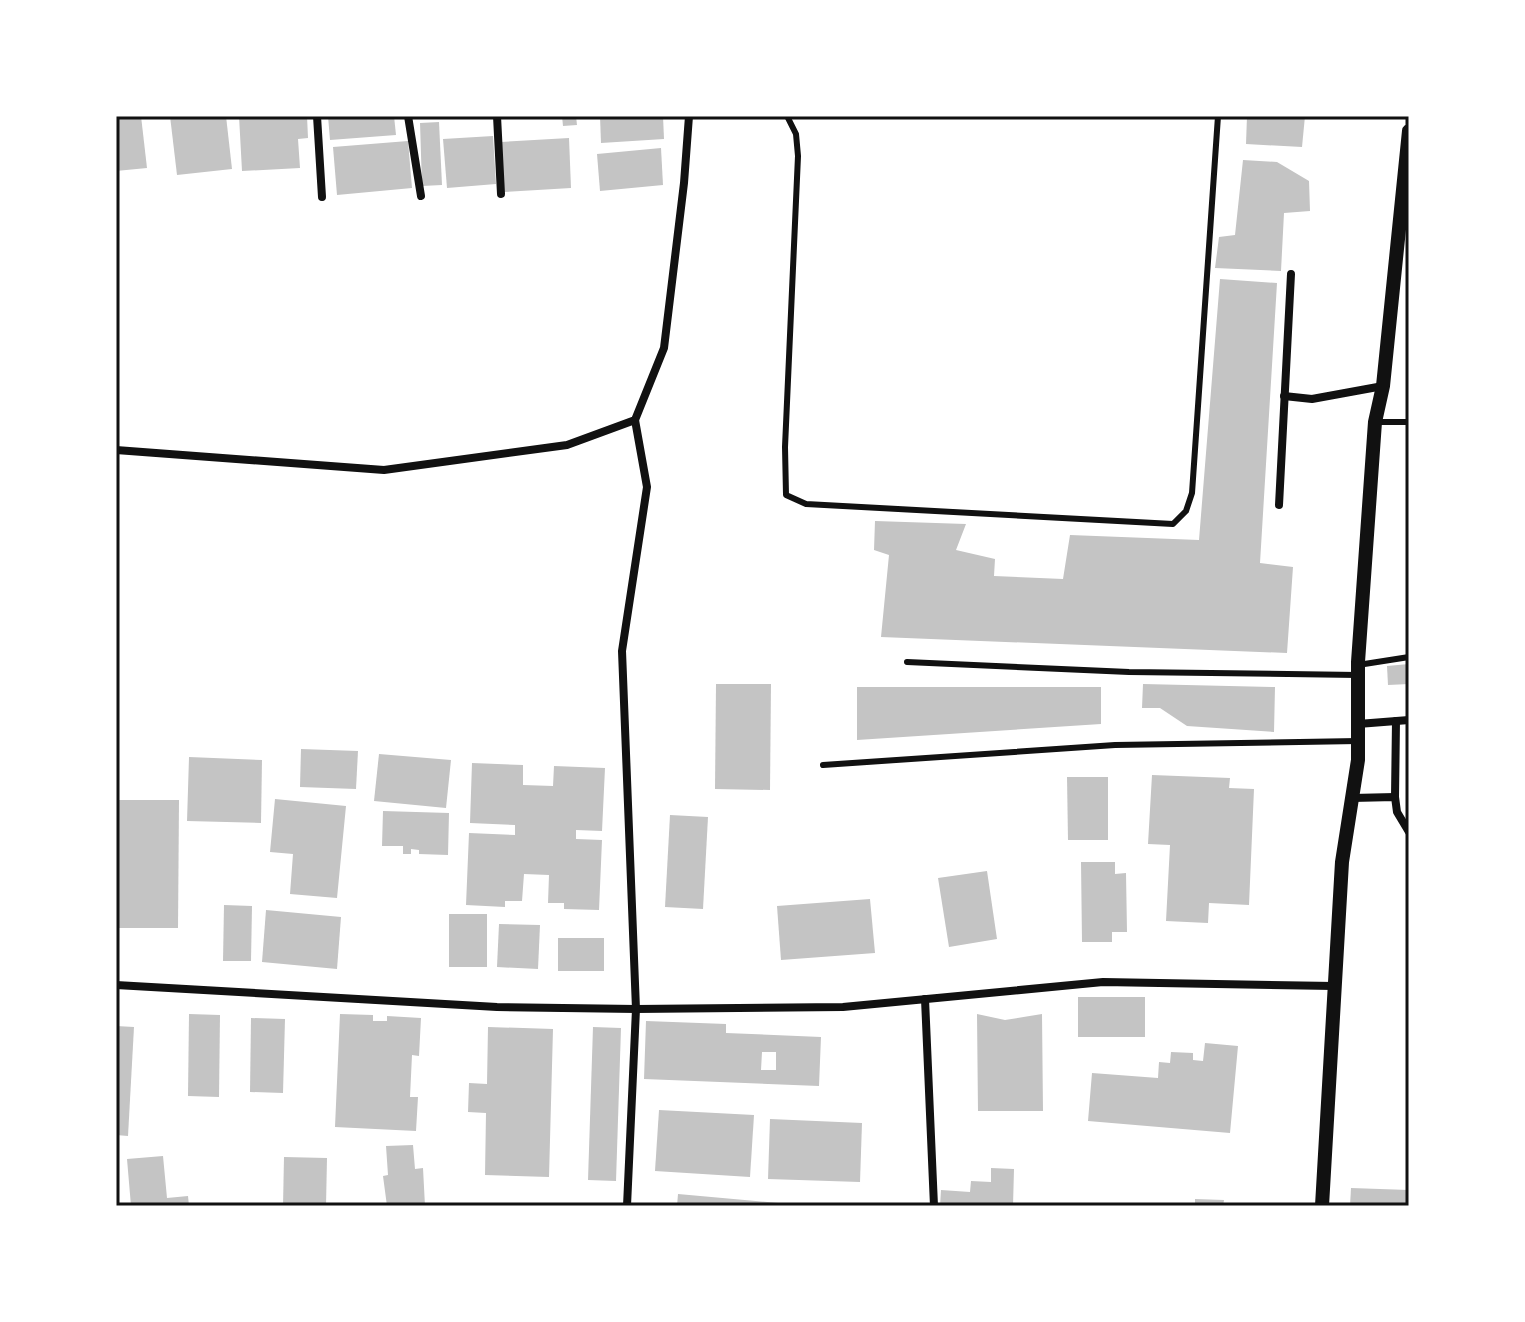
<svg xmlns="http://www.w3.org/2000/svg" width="1525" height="1322" viewBox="0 0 1525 1322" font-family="Figtree,sans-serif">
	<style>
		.building { fill: #c4c4c4; fill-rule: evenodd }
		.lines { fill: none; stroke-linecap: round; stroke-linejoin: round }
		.service { stroke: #111; stroke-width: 6 }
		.minor { stroke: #111; stroke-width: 8 }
		.tertiary { stroke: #111; stroke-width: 14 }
		.neatline { fill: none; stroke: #111; stroke-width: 3 }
	</style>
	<rect width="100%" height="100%" fill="#fff"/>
	<g class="building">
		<path d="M116 116H141L147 168 116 171Z"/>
		<path d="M170 116H226L232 169 177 175Z"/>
		<path d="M239 116H307L308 138 298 139 300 168 242 171Z"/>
		<path d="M328 116H394L396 135 330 140Z"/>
		<path d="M562 116H576L577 125 563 126Z"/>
		<path d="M600 116H663L664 139 601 143Z"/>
		<path d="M1247 116H1305L1302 147 1246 144Z"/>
		<path d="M439 122 442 185 422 186 420 123Z"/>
		<path d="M493 136 496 184 447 188 443 139Z"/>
		<path d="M569 138 571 188 504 192 501 142Z"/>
		<path d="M408 141 412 188 337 195 333 147Z"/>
		<path d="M661 148 663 185 600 191 597 154Z"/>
		<path d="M1243 160 1277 162 1309 181 1310 211 1284 213 1281 271 1215 268 1219 237 1235 235Z"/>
		<path d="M1220 279 1277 283 1260 563 1293 567 1287 653 881 637 889 555 874 550 875 521 966 524 956 550 995 559 994 576 1063 579 1070 535 1199 540Z"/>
		<path d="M1409 664V684L1388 685 1387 666Z"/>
		<path d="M716 684H771L770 790 715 789Z"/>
		<path d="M1143 684 1275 687 1274 732 1187 726 1160 708H1142Z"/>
		<path d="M857 687H1101V724L857 740Z"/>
		<path d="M301 749 358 751 356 789 300 787Z"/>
		<path d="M379 754 451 760 446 808 374 801Z"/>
		<path d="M189 757 262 760 261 823 187 821Z"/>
		<path d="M472 763 523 765V785L553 786 554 766 605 768 602 831 576 830V839L602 840 599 910 564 909V903H548L549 875 524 874 522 901H505V907L466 905 469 833 515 835V825L470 823Z"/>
		<path d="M1152 775 1230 778 1229 788 1254 789 1249 905 1209 903 1208 923 1166 921 1170 845 1148 844Z"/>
		<path d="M1067 777H1108V840H1068Z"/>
		<path d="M275 799 346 806 337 898 290 894 293 854 270 852Z"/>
		<path d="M116 800H179L178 928H116Z"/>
		<path d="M383 811 449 813 448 855 419 854V850L411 849V854H403V846H382Z"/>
		<path d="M670 815 708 817 703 909 665 907Z"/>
		<path d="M1081 862H1115V874L1126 873 1127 932H1112V942H1082Z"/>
		<path d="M987 871 997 939 949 947 938 878Z"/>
		<path d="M870 899 875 953 781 960 777 906Z"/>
		<path d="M224 905 252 906 251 961H223Z"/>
		<path d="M266 910 341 917 337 969 262 962Z"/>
		<rect x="449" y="914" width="38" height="53"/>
		<path d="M499 924 540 925 538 969 497 967Z"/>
		<rect x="558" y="938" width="46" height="33"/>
		<rect x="1078" y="997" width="67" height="40"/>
		<path d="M189 1014 220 1015 219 1097 188 1096Z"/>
		<path d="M340 1014 373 1015V1021H387V1016L421 1018 419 1056 412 1055 410 1097H418L416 1131 335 1127Z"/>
		<path d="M977 1014 1005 1020 1042 1014 1043 1111H978Z"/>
		<path d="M251 1018 285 1019 283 1093 250 1092Z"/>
		<path d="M646 1021 726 1024V1033L821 1037 819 1086 644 1079ZM762 1052H776V1070H761Z"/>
		<path d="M116 1026 134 1027 128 1136 116 1135Z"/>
		<path d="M488 1027 553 1029 549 1177 485 1175 486 1113 468 1112 469 1083 487 1084Z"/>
		<path d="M593 1027 621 1028 616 1181 588 1180Z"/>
		<path d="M1205 1043 1238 1046 1230 1133 1088 1121 1092 1073 1158 1078 1159 1062 1170 1063 1171 1052 1193 1053V1060L1203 1061Z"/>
		<path d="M659 1110 754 1115 750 1177 655 1171Z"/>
		<path d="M770 1119 862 1123 860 1182 768 1179Z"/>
		<path d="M413 1145 415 1169 423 1168 425 1206H387L383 1176 388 1175 386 1146Z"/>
		<path d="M163 1156 167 1198 188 1196 189 1206H131L127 1159Z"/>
		<path d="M284 1157 327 1158 326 1206H283Z"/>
		<path d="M991 1168 1014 1169 1013 1206H940L941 1190 970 1192 971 1181 991 1182Z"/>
		<path d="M1351 1188 1409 1190V1206H1350Z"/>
		<path d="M678 1194 789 1204V1206H677Z"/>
		<path d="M1195 1199 1224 1200 1223 1206H1195Z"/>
	</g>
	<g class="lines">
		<g class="service">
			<path d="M787 116 796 134 798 156 785 447 786 495 806 504 1173 524 1186 511 1192 493 1218 116"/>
			<path d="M1377 422H1409"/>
			<path d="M907 662 1129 672 1358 675"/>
			<path d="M1358 665 1409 657"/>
			<path d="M823 765 1115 745 1358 741"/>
		</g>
		<g class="minor">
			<path d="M317 116 322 197"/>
			<path d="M408 116 421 196"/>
			<path d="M497 116 501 194"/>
			<path d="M1284 396 1312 399 1383 386"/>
			<path d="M116 450 384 470 567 445 635 420 664 348 684 183 689 116"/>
			<path d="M1279 505 1291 274"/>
			<path d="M1358 724 1409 720"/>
			<path d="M1395 797 1396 721"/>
			<path d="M1352 798 1395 797 1397 812 1409 832"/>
			<path d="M116 985 497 1007 636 1009 843 1007 1103 982 1334 986"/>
			<path d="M925 999 934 1206"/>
			<path d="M627 1206 636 1009 622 651 647 487 635 420"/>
		</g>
		<path class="tertiary" d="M1322 1206 1342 862 1358 760V662L1375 422 1383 386 1409 131"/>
	</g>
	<rect width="1525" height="1322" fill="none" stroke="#ffffff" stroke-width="236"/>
	<rect x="118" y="118" width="1289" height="1086" class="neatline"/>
</svg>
